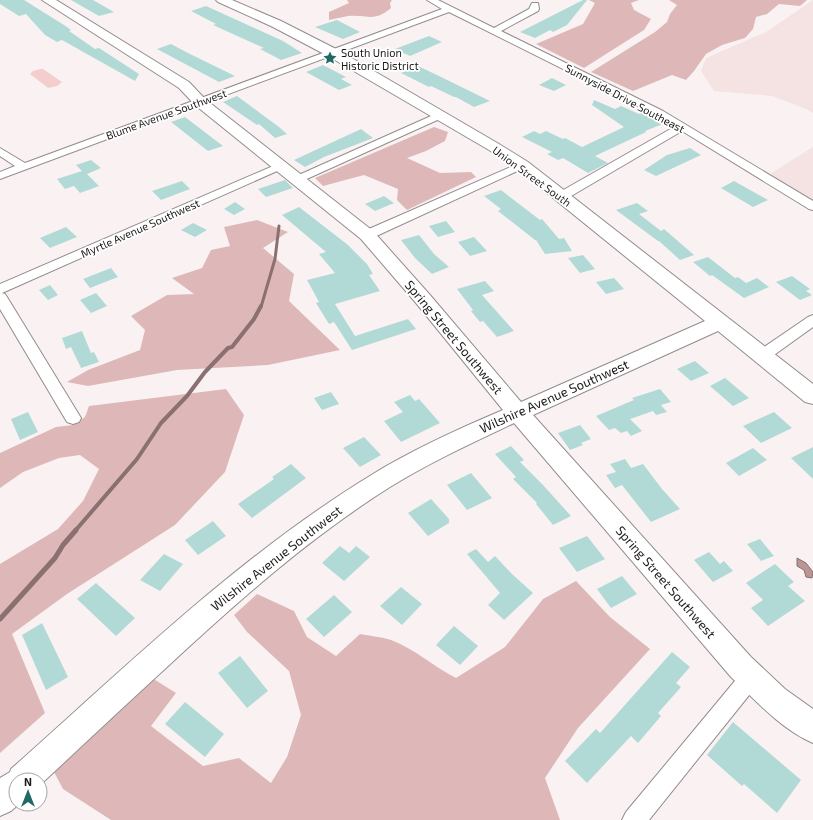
<svg xmlns="http://www.w3.org/2000/svg" width="813" height="820" viewBox="0 0 813 820" font-family="'Exo 2',sans-serif">
	<style>
		.built { fill: #f5e3e3 }
		.green { fill: #f4cece }
		.forest { fill: #deb8b8 }
		.water { fill: #b99595; stroke: #8a7070 }
		.lines { fill: none; stroke-linecap: round; stroke-linejoin: round }
		.stream-far2 { stroke: #8a7070; stroke-width: 3 }
		.stream-far1 { stroke: #8a7070; stroke-width: 4 }
		.stream { stroke: #8a7070; stroke-width: 5 }
		.building { fill: #b1dad7 }
		.street-casing { stroke: #938c8c; stroke-width: 2 }
		.secondary-casing { stroke: #938c8c; stroke-width: 2 }
		.street { fill: #fff; fill-rule: evenodd }
		.secondary { fill: #fff; fill-rule: evenodd }
		.labels { text-anchor: middle; dominant-baseline: central; stroke-width: 3.5; stroke-linejoin: round; paint-order: stroke }
		.far-poi-label { font-size: 11px; fill: #1c1919; stroke: #fff; text-anchor: start }
		.far-street-label { font-size: 11px; fill: #1c1919; stroke: #fff }
		.street-label { font-size: 13px; fill: #1c1919; stroke: #fff }
	</style>
	<rect width="100%" height="100%" fill="#faf2f2"/>
	<g class="built">
		<path d="M813 0V113L806 109 772 96 714 91 701 71 706 58 766 32Z"/>
		<path d="M813 147V200L770 174Z"/>
	</g>
	<path class="green" d="M40 69H43L62 82 57 86 48 88 30 74 33 71Z"/>
	<g class="forest">
		<path d="M347 0H392L390 3 391 8C373 23 368 14 348 16 342 17 335 19 329 20V12L349 3Z"/>
		<path d="M589 0H639L631 3 634 10 651 19 644 30 584 68 536 44 583 24 595 3Z"/>
		<path d="M669 0H807L800 6 779 4 767 14 756 17 753 29 745 38 722 45 706 54 694 71 686 80 672 75 633 91 591 72 655 32 667 22 670 14 677 5Z"/>
		<path d="M434 127 448 132 445 141 426 151 407 158 440 173 471 172 476 177 407 210 397 200 398 189 364 175 323 186 315 178Z"/>
		<path d="M257 220 288 232 263 248 294 274 289 301 340 350 268 365 177 370 88 386 67 382 88 370 140 350 145 330 131 316 167 295 194 294 172 278 202 268 211 250 230 246 224 227Z"/>
		<path d="M226 389 244 415 225 472 175 525 67 594 12 634 45 713 0 753V564L58 529 83 501 99 469 80 455 59 458 23 472 0 488V453L56 427 73 425 85 417 89 406Z"/>
		<path d="M576 581 610 617 650 649 578 728 545 778 560 820H111L63 789 54 772 152 678 176 693 151 726 203 766 239 758 271 783 287 757 301 715 289 671 247 632 234 615 257 594 294 611 307 637 336 656 360 634C370 636 382 637 391 640 415 649 434 667 456 678L505 647 543 599Z"/>
	</g>
	<path class="water" d="M797 558 806 563 813 572 812 578 806 577 804 570 797 566Z"/>
	<g class="lines">
		<path class="stream-far2" d="M261 307 275 259 279 226"/>
		<path class="stream-far1" d="M75 531 137 459 161 423 187 396 205 372 228 348 232 347 254 319 261 306"/>
		<path class="stream" d="M0 619 55 558 63 545 76 530"/>
	</g>
	<g class="building">
		<path d="M0 0H24L64 25 71 30 69 31 95 49 99 48 139 74 135 81 62 40 57 42 45 35 26 14 19 16 0 4Z"/>
		<path d="M71 0H93L114 12 99 16Z"/>
		<path d="M583 0H587L567 25 553 32 550 30 535 38 520 32Z"/>
		<path d="M206 6 283 41 302 53 281 60 260 49 264 48 213 25 216 24 191 11Z"/>
		<path d="M337 20 360 32 343 39 315 27Z"/>
		<path d="M429 36 442 42 410 56 395 49Z"/>
		<path d="M171 44 188 53 235 76 219 82 157 49Z"/>
		<path d="M323 65 346 77 341 79 352 85 339 90 306 72Z"/>
		<path d="M418 66 437 75 490 101 474 107 456 97H454L431 86 429 87 401 73Z"/>
		<path d="M552 78 566 85 554 91 539 85Z"/>
		<path d="M237 96 279 127 287 134 275 138 259 124 257 125 223 102Z"/>
		<path d="M594 100 615 109 621 106 639 114 643 112 663 124 645 131 646 132 595 156 608 163 588 173 563 158 558 160 547 154 552 152 522 137 534 131 540 134 546 131 563 139 565 138 582 147 624 127 592 105Z"/>
		<path d="M185 117 223 146 208 151 171 122Z"/>
		<path d="M361 129 373 138 324 157 305 167 294 160Z"/>
		<path d="M690 148 701 155 656 176 644 170 667 155Z"/>
		<path d="M91 160 101 168 87 174 99 186 80 193 74 186 65 189 57 179 82 171 76 165Z"/>
		<path d="M285 180 293 188 266 197 258 189Z"/>
		<path d="M182 181 190 189 161 200 152 191Z"/>
		<path d="M734 181 768 200 753 207 721 188Z"/>
		<path d="M501 190 540 220 542 219 559 239 564 238 572 251 545 254 536 240H535L498 211 501 209 484 196Z"/>
		<path d="M384 196 394 203 375 211 365 204Z"/>
		<path d="M235 202 245 209 234 215 224 209Z"/>
		<path d="M637 203 648 211 639 214 661 231 664 229 694 255 680 260 659 241H658L616 210Z"/>
		<path d="M299 207 348 245 367 264 373 274 369 275 380 291 335 304 355 336 408 319 416 329 352 350 334 322 329 324 316 303 319 302 307 280 335 273 319 254 326 252 282 215Z"/>
		<path d="M446 221 455 232 438 237 429 226Z"/>
		<path d="M193 223 207 230 195 237 181 230Z"/>
		<path d="M66 227 77 237 50 248 40 238Z"/>
		<path d="M419 235 434 254 449 267 432 274 415 258 401 240Z"/>
		<path d="M474 237 487 251 470 256 458 242Z"/>
		<path d="M583 255 595 269 580 273 568 258Z"/>
		<path d="M708 257 735 278 738 277 746 283 757 278 769 287 744 298 712 275 710 276 693 262Z"/>
		<path d="M111 268 118 277 90 288 83 279Z"/>
		<path d="M792 276 810 289 806 291 812 295 800 300 776 282Z"/>
		<path d="M614 278 624 289 606 294 596 282Z"/>
		<path d="M485 281 494 291 482 295 514 331 497 337 483 321 480 322 471 311 473 310 457 289Z"/>
		<path d="M50 285 58 295 48 300 39 290Z"/>
		<path d="M96 293 107 306 91 313 80 300Z"/>
		<path d="M82 331 91 353 94 352 99 362 81 368 71 347 66 349 62 338Z"/>
		<path d="M695 361 709 373 691 381 677 369Z"/>
		<path d="M725 378 749 398 733 406 710 386Z"/>
		<path d="M660 389 671 402 661 405 667 412 656 415 653 411 630 419 642 431 631 436 627 431 621 433 615 428 609 430 596 416 634 400 632 398Z"/>
		<path d="M331 392 339 404 322 410 314 398Z"/>
		<path d="M410 395 415 401 419 399 440 423 401 442 384 421 403 412 394 402Z"/>
		<path d="M28 412 38 432 20 440 11 419Z"/>
		<path d="M774 412 792 428 761 443 743 426Z"/>
		<path d="M580 425 591 439 581 443 583 445 570 450 558 433Z"/>
		<path d="M364 437 381 455 360 467 343 448Z"/>
		<path d="M511 446 524 460 520 462 543 485 571 516 553 525 536 504 537 503 513 479 516 477 495 454Z"/>
		<path d="M813 447V479L791 458Z"/>
		<path d="M753 448 767 460 739 476 726 463Z"/>
		<path d="M625 459 631 468 643 464 662 489 680 509 651 522 622 485 615 488 606 475 616 472 610 464Z"/>
		<path d="M291 464 306 478 252 518 238 504 274 479 272 477Z"/>
		<path d="M471 473 492 498 467 510 447 485Z"/>
		<path d="M431 499 449 519V523L428 536 408 513Z"/>
		<path d="M213 521 226 536 198 555 185 540Z"/>
		<path d="M587 536 605 559 577 572 559 548Z"/>
		<path d="M760 539 774 556 761 561 747 544Z"/>
		<path d="M340 546 349 553 356 546 370 557 344 581 322 563Z"/>
		<path d="M476 549 488 562 495 556 512 574 533 593 504 620 488 605 500 593 467 554Z"/>
		<path d="M709 552 720 564 724 561 733 571 713 582 694 560Z"/>
		<path d="M164 554 183 564 160 591 140 580Z"/>
		<path d="M775 564 794 582 788 586 805 601 768 626 751 608 763 600 746 583Z"/>
		<path d="M622 576 637 594 611 608 597 589Z"/>
		<path d="M96 583 135 618 116 636 77 599Z"/>
		<path d="M401 587 422 604 402 625 380 606Z"/>
		<path d="M334 595 352 612 324 637 306 619Z"/>
		<path d="M42 623 68 677 46 690 22 635Z"/>
		<path d="M454 626 478 646 460 665 436 645Z"/>
		<path d="M672 652 690 667 676 683 681 687 658 713 661 716 638 743 631 736 587 783 565 761 596 729 600 733Z"/>
		<path d="M240 656 268 691 247 708 218 673Z"/>
		<path d="M185 702 224 734 205 757 165 724Z"/>
		<path d="M733 722 801 780 777 813 744 784 742 786 707 755Z"/>
	</g>
	<g class="lines">
		<g class="street-casing">
			<g id="street">
				<path d="M427 0H438L494 28 529 9 532 3H538L539 9 538 11 501 31 663 111 813 201V210L809 209 682 131 566 199H558L556 196 558 193 674 127 655 115 449 12 0 179V172L15 166 0 156V148L25 163 442 9Z"/>
				<path d="M440 112 444 113 445 115 444 117 300 182H292L290 180 292 178Z"/>
				<path d="M522 162 526 163 528 165 526 167 372 238H362L361 235 362 232Z"/>
				<path d="M280 163 284 164 286 166 284 168 2 293 5 294 7 297 81 418 79 422 73 424 67 422 0 309V284Z"/>
				<path d="M813 315V327L767 360 762 361 757 360 755 356 757 352 808 317Z"/>
				<path d="M751 667 758 670 761 677 758 684 649 820H622L626 812 744 670Z"/>
			</g>
		</g>
		<g class="secondary-casing">
			<path id="secondary" d="M42 0H56L189 82 205 99 373 231 430 295 521 402 705 321 516 168 489 150 328 56 273 27 218 2 216 0H232L281 21 338 50 499 144 528 162 813 384V404L805 402 718 331 533 415 751 657 785 689 813 709V743C782 730 755 700 731 677L514 423C472 443 430 462 390 487 309 538 237 602 167 667 124 706 82 746 40 785V780H16V804H19L11 811 0 816V778L10 772 11 769C127 666 240 555 373 474 414 449 458 429 503 410L416 303 361 239 195 105 179 88Z"/>
		</g>
		<use href="#street" class="street"/>
		<use href="#secondary" class="secondary"/>
	</g>
	<defs>
		<g id="sight-bare" transform="scale(1.08)"><path d="M0-6L1.8-2.2L6-1.7L2.9 1.2L3.7 5.4L0 3.3L-3.7 5.4L-2.9 1.2L-6-1.7L-1.8-2.2Z" fill="#1f6a66" stroke="#fff" stroke-width="2.5" paint-order="stroke"/></g>
	</defs>
	<g fill-rule="evenodd">
		<use href="#sight-bare" x="330" y="58"/>
	</g>
	<g class="labels">
		<g class="far-poi-label">
			<text x="341" y="52">South Union<tspan x="341" dy="13">Historic District</tspan></text>
		</g>
		<g class="far-street-label">
			<text transform="translate(625 98) rotate(28)">Sunnyside Drive Southeast</text>
			<text transform="translate(166 114) rotate(-20)">Blume Avenue Southwest</text>
			<text transform="translate(532 176) rotate(36)">Union Street South</text>
			<text transform="translate(140 228) rotate(-24)">Myrtle Avenue Southwest</text>
		</g>
		<g class="street-label">
			<text transform="translate(454 337) rotate(50)">Spring Street Southwest</text>
			<text transform="translate(554 396) rotate(-24)">Wilshire Avenue Southwest</text>
			<text transform="translate(276 558) rotate(-38)">Wilshire Avenue Southwest</text>
			<text transform="translate(666 582) rotate(49)">Spring Street Southwest</text>
		</g>
	</g>
	<g transform="translate(28 792)"><circle r="19" fill="#ffffff" stroke="#a4a3a3"/>
	<path d="M0-3L7 15L0 10L-7 15Z" fill="#1f6a66"/>
	<text y="-6" font-size="11" font-weight="bold" text-anchor="middle" fill="#1c1919">N</text>
	</g>
</svg>
